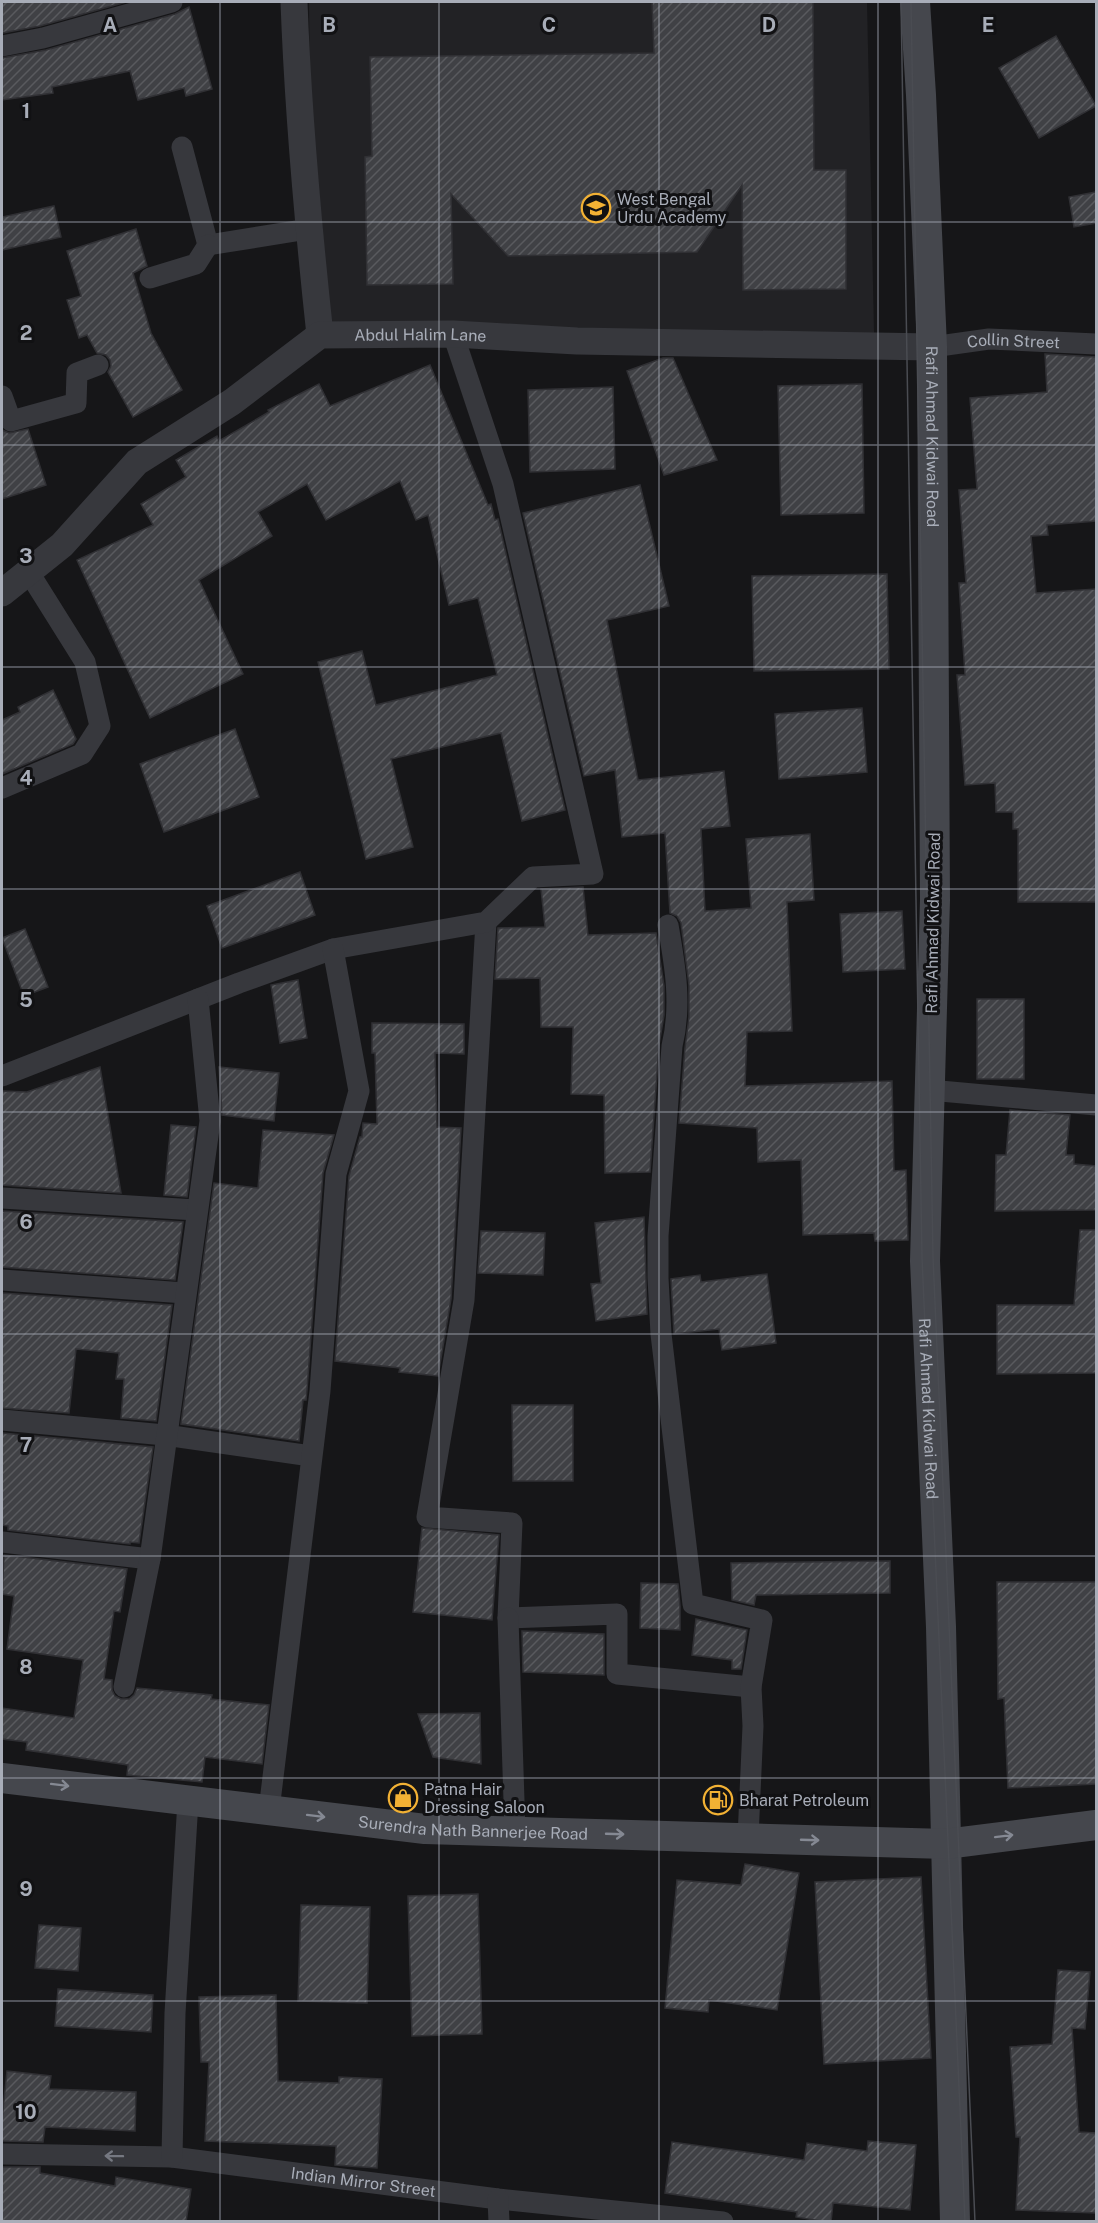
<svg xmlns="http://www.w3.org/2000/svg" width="1098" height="2223" viewBox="0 0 1098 2223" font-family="'Public Sans',sans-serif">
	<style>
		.built { fill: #222225 }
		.building { fill: url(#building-hatch); stroke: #303034; stroke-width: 1.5 }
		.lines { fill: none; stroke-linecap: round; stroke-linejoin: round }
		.minor { stroke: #37383d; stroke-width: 21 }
		.tertiary { stroke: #37383d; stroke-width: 27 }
		.secondary { stroke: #45474d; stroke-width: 30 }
		.tram { stroke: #4a4c52; stroke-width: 1.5 }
		.oneway { stroke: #858993 }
		.oneway2 { stroke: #757881 }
		.grid { fill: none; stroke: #a8adb8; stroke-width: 1.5; stroke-opacity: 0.55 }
		.labels { text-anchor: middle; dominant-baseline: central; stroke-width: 6; stroke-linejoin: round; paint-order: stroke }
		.poi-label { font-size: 16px; fill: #a8adb8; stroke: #111113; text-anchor: start }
		.street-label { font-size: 16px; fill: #a8adb8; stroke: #111113 }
		.grid-label { font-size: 20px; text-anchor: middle; font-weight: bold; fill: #a8adb8; stroke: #111113; stroke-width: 6; stroke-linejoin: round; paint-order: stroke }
	</style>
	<defs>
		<pattern id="building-hatch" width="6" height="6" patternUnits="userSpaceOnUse" patternTransform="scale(1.5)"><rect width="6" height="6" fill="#404145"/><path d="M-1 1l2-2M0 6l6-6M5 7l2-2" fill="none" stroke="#595a5e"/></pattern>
	</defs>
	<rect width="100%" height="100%" fill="#161618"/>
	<path class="built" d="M309 2H867L874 333 331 327 310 90Z"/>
	<g class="building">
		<path d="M2 2H126L40 26 2 33Z"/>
		<path d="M652 2H813L814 170H846V289L743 290 742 185 697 252 508 256 451 194 453 284 367 285 365 157 372 156 370 57 654 53Z"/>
		<path d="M189 7 212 89 186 96 184 88 138 100 130 71 52 87 53 93 2 100V58L46 50 175 14Z"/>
		<path d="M1056 36 1096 106 1039 138 999 68Z"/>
		<path d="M1096 192V223L1074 227 1069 197Z"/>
		<path d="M54 206 61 237 2 250V217Z"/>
		<path d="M136 229 147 266 133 273 151 333 182 390 133 417 108 372 111 366 110 360 106 355 97 353 87 335 79 338 67 300 81 296 67 251Z"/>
		<path d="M1045 354 1096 357V521L1047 525 1048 535 1031 536 1036 593 1096 589V902H1018V829H1013V812H996L995 783 965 785 957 675H965L959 583H966L959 490 977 489 970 398 1047 392Z"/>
		<path d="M663 358H673L717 460 664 475 627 371Z"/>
		<path d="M430 365 488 505 491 504 495 520 498 519 565 810 522 821 501 733 391 759 413 847 366 859 318 662 362 651 376 705 497 675 478 598 449 605 428 515 416 520 400 481 326 520 307 484 258 512 272 536 199 580 243 674 150 718 77 560 153 525 141 504 186 477 176 460 217 436 219 441 269 412 268 410 319 384 330 406Z"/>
		<path d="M862 384 864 513 781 515 778 386Z"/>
		<path d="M613 387 615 469 530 472 528 390Z"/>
		<path d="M28 429 46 485 2 499V430L9 433Z"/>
		<path d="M640 485 669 606 607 620 638 780 724 771 730 826 701 829 705 911 751 908 746 839 810 834 814 900 787 902 792 1031 747 1032 745 1086 892 1081 894 1171 906 1170 908 1240 875 1241 874 1233 803 1235 801 1160 758 1162 757 1128 679 1123 685 1048 689 1017V985L681 923 677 916 670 913 665 833 622 837 615 770 584 776 523 513Z"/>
		<path d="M887 574 889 669 754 671 752 576Z"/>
		<path d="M53 690 76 739 73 744 2 774V720L20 712 18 707Z"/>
		<path d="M862 708 867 772 779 779 775 714Z"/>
		<path d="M235 729 259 797 164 832 140 764Z"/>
		<path d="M300 872 315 915 222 948 207 906Z"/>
		<path d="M583 887 588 935 656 933 664 986V1015L659 1045 650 1172 605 1173 604 1095 571 1094 573 1027H541L540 978 495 979 498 928 545 927 541 889Z"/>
		<path d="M902 911 905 969 843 972 840 914Z"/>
		<path d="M25 929 48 987 24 996 2 938Z"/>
		<path d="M298 980 307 1038 280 1043 271 985Z"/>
		<rect x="977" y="999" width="47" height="80"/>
		<path d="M372 1023 464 1024V1054L435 1053 437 1127 461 1128 451 1299 438 1376 399 1372 400 1368 335 1361 349 1176 360 1137H362L363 1123 377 1124 375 1053H372Z"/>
		<path d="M100 1067 121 1193 2 1185V1091L27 1092Z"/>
		<path d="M219 1067 279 1073 274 1121 222 1115Z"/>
		<path d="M1010 1110 1070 1115 1066 1155H1074V1164L1096 1166V1210L995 1211 996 1155H1006Z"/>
		<path d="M171 1125 196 1127 187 1197 164 1195Z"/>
		<path d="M263 1130 334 1135 323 1173 307 1390 306 1400H303L299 1441 181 1424 214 1183 258 1188Z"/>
		<path d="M2 1211 183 1222 175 1280 2 1267Z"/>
		<path d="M644 1217 647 1314 596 1321 591 1284 601 1283 595 1223Z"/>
		<path d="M1080 1230H1096V1373L997 1374V1305H1074Z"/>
		<path d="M481 1231 545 1233 543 1275 478 1273Z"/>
		<path d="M767 1274 776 1343 722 1350 719 1329 674 1334 671 1279 700 1275 701 1282Z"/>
		<path d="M2 1293 172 1305 156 1421 121 1418 124 1379H116L119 1353 76 1349 69 1413 2 1408Z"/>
		<path d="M512 1405H573V1481H513Z"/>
		<path d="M2 1433 153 1447 139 1543 130 1542V1544L8 1530V1526L2 1525Z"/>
		<path d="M422 1528 499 1535 492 1620 413 1612Z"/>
		<path d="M4 1555 127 1569 120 1612 114 1611 104 1679 112 1680V1690L115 1696 121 1699H129L134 1695 137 1688 212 1695 211 1699 269 1705 262 1764 205 1757 202 1782 127 1775 128 1765 26 1750 27 1742 2 1739V1708L74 1718 83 1660 7 1649 14 1596 2 1594Z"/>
		<path d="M890 1561V1593L756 1595 754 1605 732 1600 731 1563Z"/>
		<path d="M997 1582H1096V1784L1008 1788 1004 1698 998 1699Z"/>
		<path d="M641 1583 678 1584 680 1606V1630L640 1628Z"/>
		<path d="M696 1619 747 1630 741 1669H732V1660L692 1655Z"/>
		<path d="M522 1631 604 1634V1675L523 1672Z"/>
		<path d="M480 1713 481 1764 433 1757 418 1714Z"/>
		<path d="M745 1864 799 1873 777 2010 709 2000 708 2012 665 2008 677 1880 741 1885Z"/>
		<path d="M921 1877 931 2058 824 2064 815 1882Z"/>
		<path d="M478 1894 482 2034 412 2036 408 1896Z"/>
		<path d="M301 1905 370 1907 367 2003 298 2001Z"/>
		<path d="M39 1925 81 1928 78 1971 35 1968Z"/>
		<path d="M1058 1970 1090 1972 1085 2029 1072 2028 1079 2132 1096 2133V2213L1016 2210 1020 2137H1016L1010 2047 1052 2044Z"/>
		<path d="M58 1989 153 1995 151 2032 55 2026Z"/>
		<path d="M276 1995 278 2081 339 2083V2077L382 2079 377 2168 335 2165 336 2146 205 2141 209 2062H201L199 1997Z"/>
		<path d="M7 2071 51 2076 49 2089 136 2092 135 2131 45 2127 43 2142 2 2141V2119Z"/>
		<path d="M868 2141 916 2145 910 2210 833 2203 831 2222H827L796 2217 797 2212 665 2193 672 2142 804 2160 807 2143 867 2151Z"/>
		<path d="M2 2167H40V2173L115 2186 116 2177 191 2189 186 2222H2Z"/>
	</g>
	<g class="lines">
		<g class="minor">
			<path d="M2 46 43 38 172 2"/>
			<path d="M182 147 208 245 308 229"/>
			<path d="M150 278 196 264 208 245"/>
			<path id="s1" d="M932 347 989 339 1096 344"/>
			<path d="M2 396 11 421 76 403 77 373 98 365"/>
			<path d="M2 788 82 754 100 726 85 662 28 571"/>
			<path d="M486 922 464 1300 427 1517 512 1523 508 1618 617 1614V1674L751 1687"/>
			<path d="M668 925C675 965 682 1005 672 1046L658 1236V1278L661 1334 693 1604 762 1620 751 1687 753 1726 748 1838"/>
			<path d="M2 1076 239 983 333 949 486 922 533 877 593 874 503 484 453 334"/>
			<path d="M929 1090 1096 1105"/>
			<path d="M2 1198 196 1210"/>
			<path d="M2 1280 185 1293"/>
			<path d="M2 1420 165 1435 311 1456"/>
			<path d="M2 1542 150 1559"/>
			<path d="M508 1618 515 1831"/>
			<path d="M124 1687 150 1559 210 1121 198 999"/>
			<path d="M269 1810 320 1391 336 1174 359 1091 333 949"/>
			<path id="s2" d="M2 2154 172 2157 498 2199 723 2222"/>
			<path d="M172 2157 175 2013 188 1801"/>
			<path d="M498 2199 499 2222"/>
		</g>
		<g class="tertiary">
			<path d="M294 2C298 113 308 224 320 335"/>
			<path id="s3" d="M2 593 62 545 137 462 232 402 320 335 453 334 577 341 932 347"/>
		</g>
		<g class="secondary">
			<path id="s4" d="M915 2 921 95 932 347 935 900 925 1261 941 1627 955 2222"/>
			<path id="s5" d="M2 1778 425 1829 946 1844 1096 1825"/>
		</g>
		<g class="tram">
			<path id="s6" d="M901 2 922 1258 965 2222"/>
			<path d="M911 2 933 1257 975 2222"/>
		</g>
	</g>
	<defs><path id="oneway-shaft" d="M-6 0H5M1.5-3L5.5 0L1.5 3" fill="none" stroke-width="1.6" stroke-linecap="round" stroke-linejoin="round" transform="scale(1.5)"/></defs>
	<g class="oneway">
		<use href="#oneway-shaft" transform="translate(60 1785) rotate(7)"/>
		<use href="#oneway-shaft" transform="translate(316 1816) rotate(7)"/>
		<use href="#oneway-shaft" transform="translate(615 1834) rotate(2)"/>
		<use href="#oneway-shaft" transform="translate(1004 1836) rotate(-7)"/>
		<use href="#oneway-shaft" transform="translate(810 1840) rotate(2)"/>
	</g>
	<use class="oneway2" href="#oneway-shaft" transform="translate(114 2156) rotate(-179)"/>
	<path class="grid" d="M220 2V2222M439 2V2222M659 2V2222M878 2V2222M2 222H1096M2 445H1096M2 667H1096M2 889H1096M2 1112H1096M2 1334H1096M2 1556H1096M2 1778H1096M2 2001H1096"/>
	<defs>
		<g id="university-ring" transform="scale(1.5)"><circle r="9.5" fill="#111113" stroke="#f2b134" stroke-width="1.5"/><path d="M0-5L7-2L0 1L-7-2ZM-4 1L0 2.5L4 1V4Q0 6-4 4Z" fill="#f2b134"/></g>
		<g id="shop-ring" transform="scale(1.5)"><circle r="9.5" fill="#111113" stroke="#f2b134" stroke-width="1.5"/><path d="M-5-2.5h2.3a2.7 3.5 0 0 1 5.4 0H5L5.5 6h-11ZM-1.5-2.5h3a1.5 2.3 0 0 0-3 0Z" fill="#f2b134"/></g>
		<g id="fuel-ring" transform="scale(1.5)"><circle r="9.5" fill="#111113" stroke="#f2b134" stroke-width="1.5"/><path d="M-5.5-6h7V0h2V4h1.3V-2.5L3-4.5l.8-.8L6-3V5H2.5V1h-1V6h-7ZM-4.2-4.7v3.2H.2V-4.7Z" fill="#f2b134"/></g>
	</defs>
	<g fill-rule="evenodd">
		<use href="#university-ring" x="596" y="208"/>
		<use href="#shop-ring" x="403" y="1798"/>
		<use href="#fuel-ring" x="718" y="1800"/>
	</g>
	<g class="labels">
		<g class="poi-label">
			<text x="617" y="199">West Bengal<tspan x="617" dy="18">Urdu Academy</tspan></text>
			<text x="424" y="1789">Patna Hair<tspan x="424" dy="18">Dressing Saloon</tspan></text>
			<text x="739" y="1800">Bharat Petroleum</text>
		</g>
		<g class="street-label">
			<text stroke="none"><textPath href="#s3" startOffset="512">Abdul Halim Lane</textPath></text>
			<text stroke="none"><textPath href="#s1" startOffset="82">Collin Street</textPath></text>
			<text stroke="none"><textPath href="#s4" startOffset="435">Rafi Ahmad Kidwai Road</textPath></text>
			<text transform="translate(933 923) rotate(-89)">Rafi Ahmad Kidwai Road</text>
			<text stroke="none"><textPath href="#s6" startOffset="1407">Rafi Ahmad Kidwai Road</textPath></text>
			<text stroke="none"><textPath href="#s5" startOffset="474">Surendra Nath Bannerjee Road</textPath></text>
			<text stroke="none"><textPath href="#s2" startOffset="363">Indian Mirror Street</textPath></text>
		</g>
	</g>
	<g class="grid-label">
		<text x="110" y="32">A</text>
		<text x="329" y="32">B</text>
		<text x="549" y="32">C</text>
		<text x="769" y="32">D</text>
		<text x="988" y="32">E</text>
		<text x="26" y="118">1</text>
		<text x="26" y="340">2</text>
		<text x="26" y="563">3</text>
		<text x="26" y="785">4</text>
		<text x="26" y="1007">5</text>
		<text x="26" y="1229">6</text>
		<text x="26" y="1452">7</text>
		<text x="26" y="1674">8</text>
		<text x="26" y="1896">9</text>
		<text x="26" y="2119">10</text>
	</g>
	<rect width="1098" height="2223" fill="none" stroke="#a8adb8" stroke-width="6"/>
</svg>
